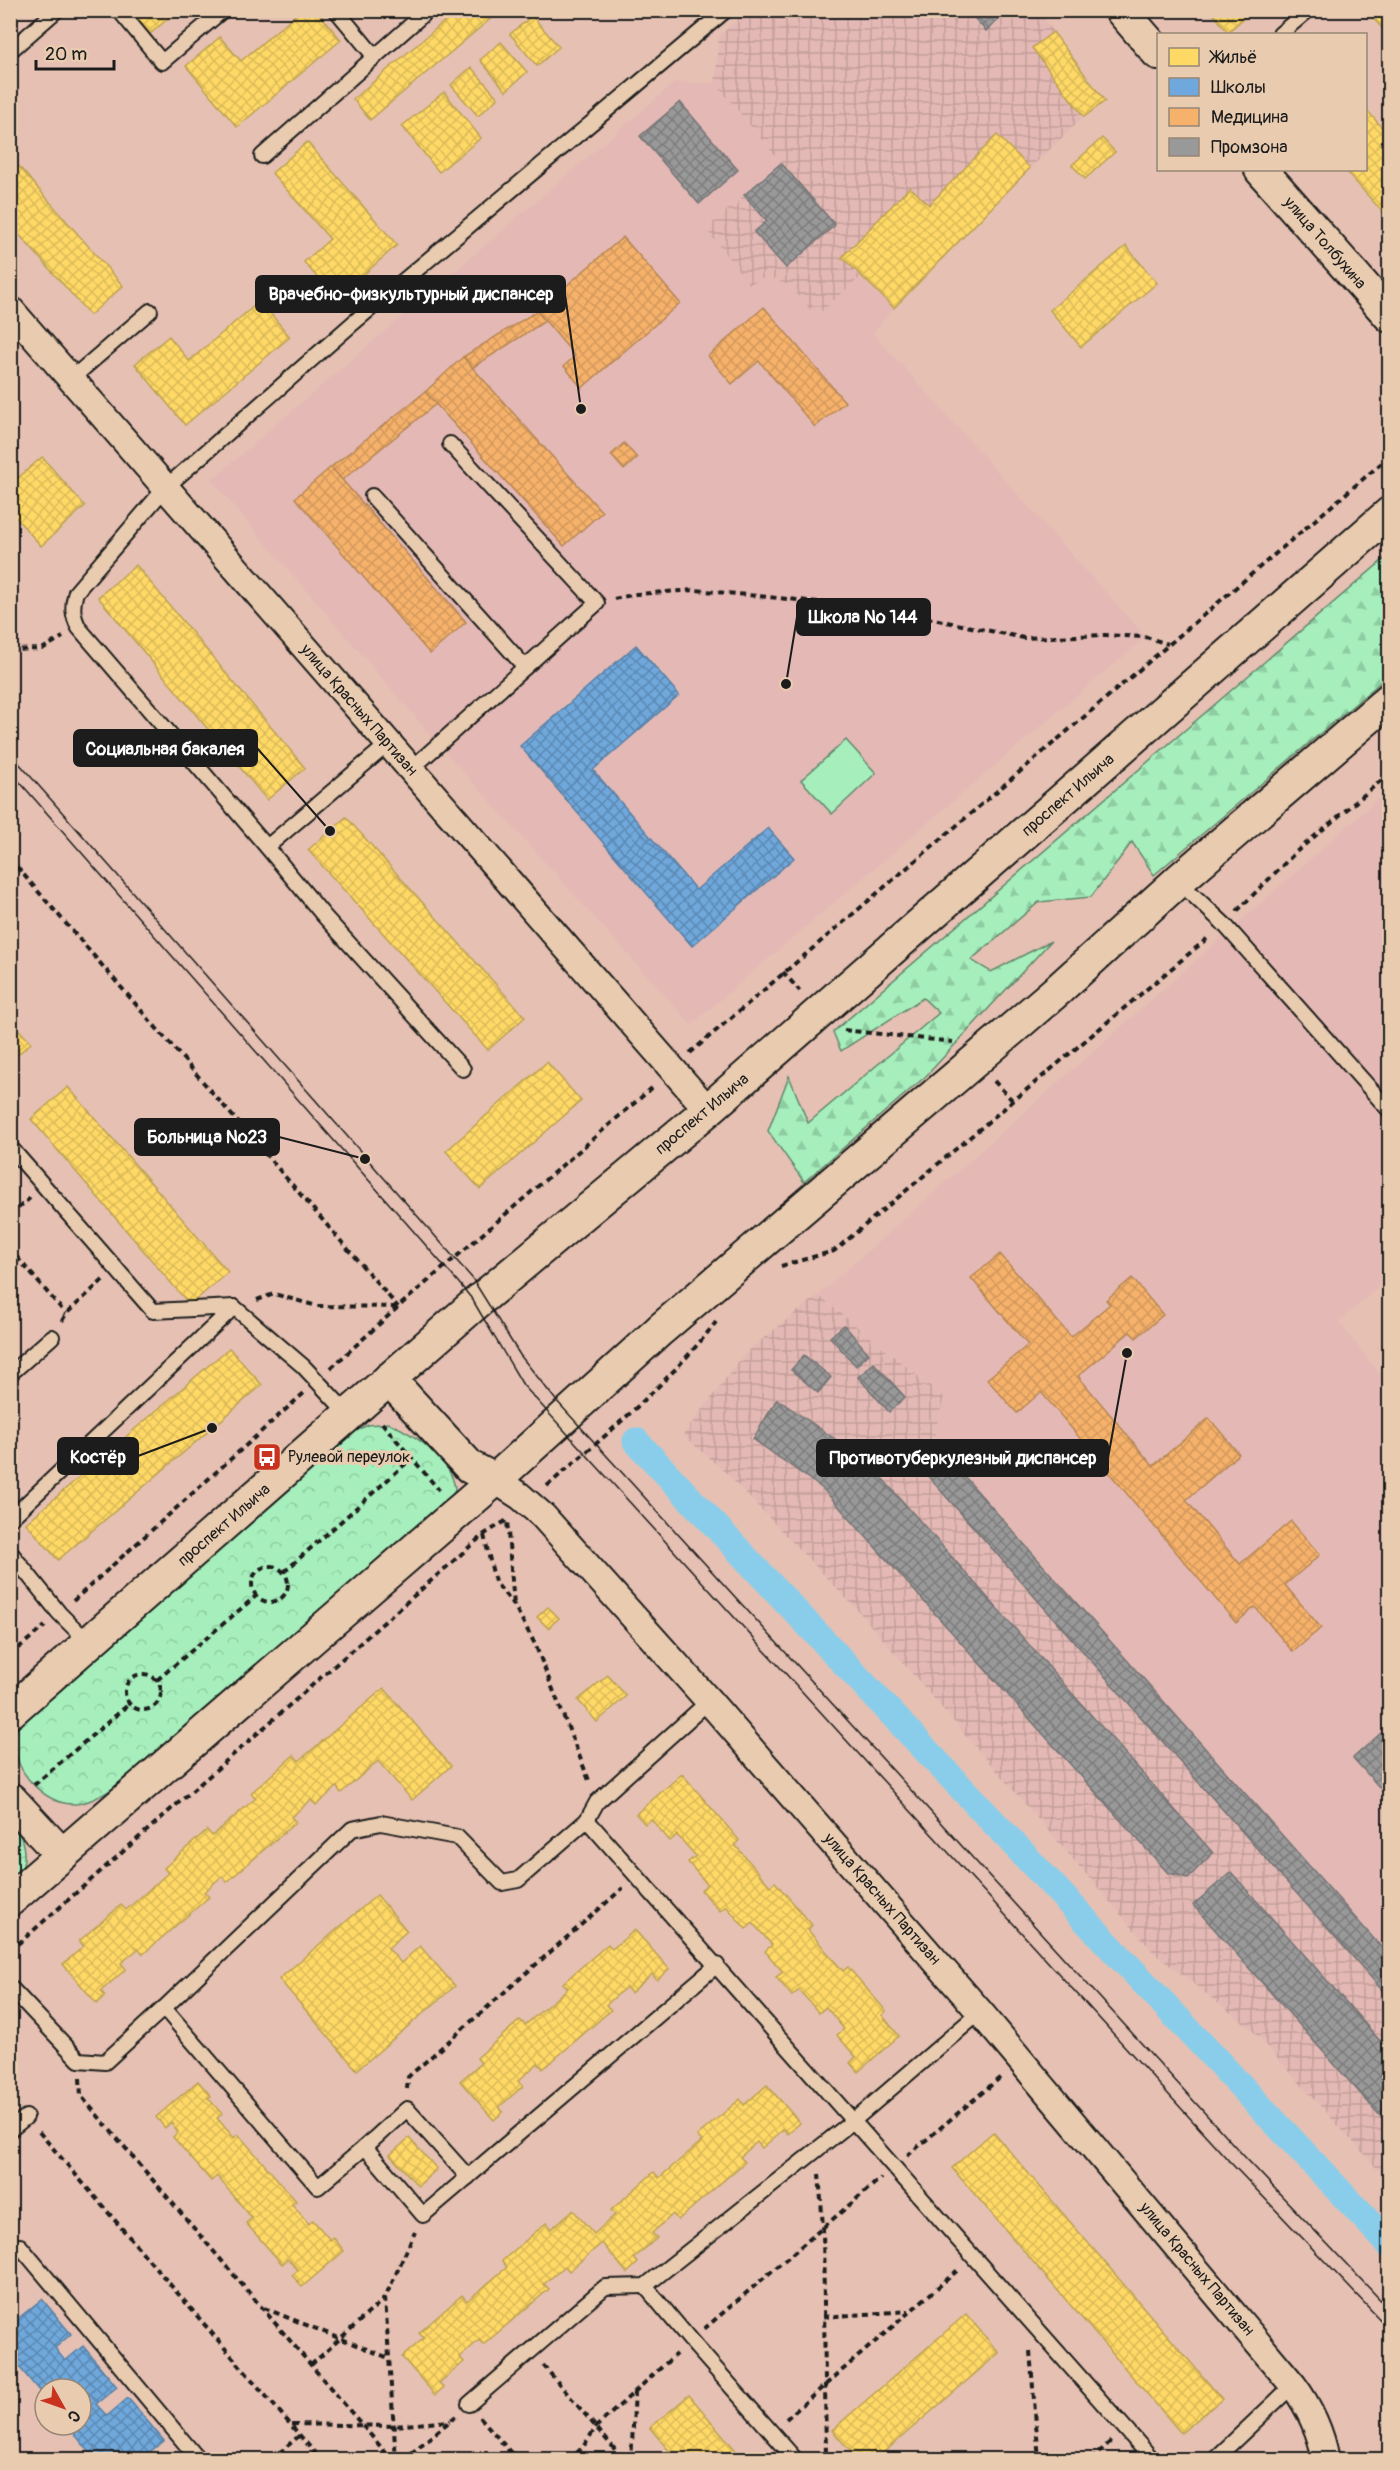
<svg xmlns="http://www.w3.org/2000/svg" width="1400" height="2470" viewBox="0 0 1400 2470" font-family="Pangolin,sans-serif">
	<style>
		.built { fill: #e4b9b5 }
		.industrial { fill: url(#industrial-grid) }
		.grass { fill: #a6efbc; stroke: #61866c; stroke-width: 1.5 }
		.forest { fill: url(#forest-firs); stroke: #61866c; stroke-width: 1.5 }
		.park { fill: url(#park-crowns); stroke: #61866c; stroke-width: 1.5 }
		.homes { fill: url(#homes-cross-hatch); stroke: #bba050; stroke-width: 1.5 }
		.schools { fill: url(#schools-cross-hatch); stroke: #567ea2; stroke-width: 1.5 }
		.health { fill: url(#health-cross-hatch); stroke: #b58553; stroke-width: 1.5 }
		.industry { fill: url(#industry-cross-hatch); stroke: #747474; stroke-width: 1.5 }
		.lines { fill: none; stroke-linecap: round; stroke-linejoin: round }
		.canal { stroke: #89cdea; stroke-width: 27 }
		.service-casing { stroke: #1c1c1c; stroke-width: 18 }
		.minor-casing { stroke: #1c1c1c; stroke-width: 30 }
		.tertiary-casing { stroke: #1c1c1c; stroke-width: 36 }
		.path { stroke: #1c1c1c; stroke-width: 4; stroke-dasharray: 6 4.5; stroke-linecap: butt }
		.service { stroke: #e9ccb0; stroke-width: 14 }
		.minor { stroke: #e9ccb0; stroke-width: 26 }
		.tertiary { stroke: #e9ccb0; stroke-width: 32 }
		.tram { stroke: #1c1c1c; stroke-width: 1.5 }
		.labels { text-anchor: middle; dominant-baseline: central; stroke-width: 6; stroke-linejoin: round; paint-order: stroke }
		.street-label { font-size: 16px; fill: #1c1c1c; stroke: #e9ccb0 }
		.poi-label { font-size: 16px; fill: #1c1c1c; stroke: #e9ccb0; text-anchor: start }
		.leader { fill: none; stroke: #1c1c1c; stroke-width: 2 }
		.callout-dot { fill: #1c1c1c; stroke: #e9ccb0; stroke-width: 2 }
		.callout { fill: #1c1c1c; stroke: #1c1c1c; stroke-width: 2 }
		.callout-label { font-size: 18px; text-anchor: middle; font-weight: bold; fill: #fff }
	</style>
	<defs>
		<pattern id="industrial-grid" width="8" height="8" patternUnits="userSpaceOnUse" patternTransform="scale(1.5)"><rect width="8" height="8" fill="#e4b9b5"/><path d="M0 4h8M4 0v8" fill="none" stroke="#c39e9b"/></pattern>
		<pattern id="forest-firs" width="22" height="20" patternUnits="userSpaceOnUse" patternTransform="scale(1.5)"><rect width="22" height="20" fill="#a6efbc"/><path d="M5 1l3.5 6h-7zM16 11l3.5 6h-7z" fill="#8ecca1"/></pattern>
		<pattern id="park-crowns" width="20" height="18" patternUnits="userSpaceOnUse" patternTransform="scale(1.5)"><rect width="20" height="18" fill="#a6efbc"/><path d="M2 6a3 3 0 1 1 6 0M12 15a3 3 0 1 1 6 0" fill="none" stroke="#8ecca1"/></pattern>
		<pattern id="homes-cross-hatch" width="8" height="8" patternUnits="userSpaceOnUse" patternTransform="scale(1.5)"><rect width="8" height="8" fill="#ffd966"/><path d="M0 0l8 8M0 8l8-8" fill="none" stroke="#daba58"/></pattern>
		<pattern id="schools-cross-hatch" width="8" height="8" patternUnits="userSpaceOnUse" patternTransform="scale(1.5)"><rect width="8" height="8" fill="#6fa8dc"/><path d="M0 0l8 8M0 8l8-8" fill="none" stroke="#5a88b2"/></pattern>
		<pattern id="health-cross-hatch" width="8" height="8" patternUnits="userSpaceOnUse" patternTransform="scale(1.5)"><rect width="8" height="8" fill="#f6b26b"/><path d="M0 0l8 8M0 8l8-8" fill="none" stroke="#d2985c"/></pattern>
		<pattern id="industry-cross-hatch" width="8" height="8" patternUnits="userSpaceOnUse" patternTransform="scale(1.5)"><rect width="8" height="8" fill="#999"/><path d="M0 0l8 8M0 8l8-8" fill="none" stroke="#7c7c7c"/></pattern>
	</defs>
	<rect width="100%" height="100%" fill="#e6c1b3"/>
	<filter id="ink" filterUnits="userSpaceOnUse"><feTurbulence type="fractalNoise" baseFrequency=".0167" numOctaves="2"/><feDisplacementMap in="SourceGraphic" scale="12" xChannelSelector="R" yChannelSelector="G"/><feConvolveMatrix kernelMatrix="1 2 1 2 8 2 1 2 1" color-interpolation-filters="sRGB"/></filter>
	<g filter="url(#ink)">
		<g class="built">
			<path d="M675 82 715 83 781 163 706 229 767 277 788 285 816 315 862 276 894 308 873 333 1146 637 691 1025 439 745 211 480Z"/>
			<path d="M1389 789V1278L1339 1322 1389 1385V1957L933 1441 944 1397 818 1295Z"/>
		</g>
		<g class="industrial">
			<path d="M748 11H1040L1053 32 1084 117 1030 168 894 308 862 276 816 316 788 285 767 277 749 284 706 229 781 163 715 83 719 36Z"/>
			<path d="M818 1295 944 1397 933 1441 1389 1957V2182L1249 2027 1155 1954 858 1611 727 1474 683 1435 746 1352Z"/>
		</g>
		<path class="grass" d="M846 740 876 773 832 814 801 780Z"/>
		<path class="forest" d="M1389 555V675L1154 875 1132 842 1091 897 1039 902 971 960 991 972 1051 941 926 1076 804 1182 768 1131 789 1076 808 1123 939 1013 923 998 841 1051 833 1032Z"/>
		<g class="park">
			<path d="M389 1423C415 1435 450 1457 455 1488 455 1494 452 1500 450 1506L114 1788C102 1795 89 1803 75 1804 48 1805 19 1777 16 1751 13 1737 19 1723 25 1710L348 1435 368 1425Z"/>
			<path d="M10 1816C24 1838 33 1865 10 1884Z"/>
		</g>
		<g class="homes">
			<path d="M130 10H178L150 34Z"/>
			<path d="M301 10H316L341 40 237 127 186 66 220 37 241 61Z"/>
			<path d="M458 10H501L370 120 353 99Z"/>
			<path d="M649 10H665L656 18Z"/>
			<path d="M1210 10H1253L1228 32Z"/>
			<path d="M1366 10H1390V37Z"/>
			<path d="M10 14 18 22 10 29Z"/>
			<path d="M532 16 559 47 537 66 510 34Z"/>
			<path d="M1053 32 1105 101 1084 117 1032 48Z"/>
			<path d="M501 42 527 72 506 91 480 60Z"/>
			<path d="M471 67 498 98 478 116 451 85Z"/>
			<path d="M444 92 481 138 439 172 402 126Z"/>
			<path d="M1366 109 1390 137V220L1345 170H1366Z"/>
			<path d="M997 135 1030 168 894 308 842 257 910 187 929 205Z"/>
			<path d="M1102 138 1115 152 1085 179 1072 165Z"/>
			<path d="M307 142 397 245 336 299 304 262 330 239 272 173Z"/>
			<path d="M15 162 123 286 90 315 10 224V166Z"/>
			<path d="M1126 246 1157 283 1081 347 1050 310Z"/>
			<path d="M260 301 290 337 185 425 135 364 169 336 189 361Z"/>
			<path d="M42 457 85 506 41 546 10 511V485Z"/>
			<path d="M136 565 305 768 267 800 98 597Z"/>
			<path d="M346 817 525 1017 488 1050 308 850Z"/>
			<path d="M10 1020 31 1043 10 1061Z"/>
			<path d="M547 1062 581 1101 480 1189 446 1151Z"/>
			<path d="M68 1087 228 1272 190 1305 31 1119Z"/>
			<path d="M229 1348 262 1385 58 1560 26 1523Z"/>
			<path d="M10 1593 17 1601 10 1606Z"/>
			<path d="M548 1607 559 1618 548 1628 537 1617Z"/>
			<path d="M608 1675 626 1696 597 1722 578 1700Z"/>
			<path d="M384 1688 451 1766 412 1800 378 1761 341 1793 337 1787 316 1805 311 1800 291 1817 296 1822 227 1882 222 1876 204 1892 209 1897 143 1954 138 1949 121 1963 126 1969 101 1991 105 1996 97 2004 63 1964 84 1946 79 1941 121 1905 126 1910 168 1873 164 1868 207 1830 212 1836 256 1798 251 1793 294 1755 299 1761Z"/>
			<path d="M682 1774 739 1840 735 1845 770 1886 775 1882 812 1925 808 1930 843 1971 848 1967 886 2011 882 2015 899 2036 858 2072 850 2063 856 2057 837 2035 844 2029 826 2007 819 2013 799 1990 792 1996 776 1977 783 1972 765 1951 772 1945 753 1923 746 1929 726 1906 720 1911 701 1890 707 1884 688 1862 696 1856 677 1835 670 1841 651 1819 645 1824 636 1814Z"/>
			<path d="M377 1895 407 1931 388 1948 401 1963 420 1946 455 1986 357 2070 279 1979Z"/>
			<path d="M635 1930 669 1969 657 1980 652 1974 631 1993 626 1987 606 2005 611 2010 543 2069 538 2063 518 2081 523 2086 499 2107 503 2112 494 2120 460 2081 481 2063 477 2058 520 2020 525 2025 568 1988 563 1983 608 1944 612 1949Z"/>
			<path d="M198 2081 211 2096 208 2098 222 2114 217 2118 234 2138 238 2134 296 2201 292 2204 309 2224 313 2220 330 2240 333 2237 344 2251 302 2287 292 2275 298 2270 288 2259 282 2264 246 2223 252 2218 217 2176 211 2181 173 2137 178 2132 171 2122 165 2128 156 2117Z"/>
			<path d="M767 2085 800 2123 788 2134 784 2129 762 2148 757 2142 740 2157 745 2162 678 2220 673 2214 652 2233 657 2238 634 2258 638 2263 627 2273 602 2243 569 2271 565 2266 544 2284 549 2289 483 2345 479 2340 460 2357 464 2362 439 2383 444 2387 435 2395 402 2357 424 2338 419 2333 462 2295 467 2301 507 2267 502 2261 546 2223 551 2229 573 2210 594 2234 615 2215 611 2210 654 2172 659 2178 702 2141 697 2136 740 2099 744 2105Z"/>
			<path d="M993 2132 1222 2399 1181 2433 952 2168Z"/>
			<path d="M409 2138 437 2169 418 2186 390 2155Z"/>
			<path d="M966 2314 999 2353 875 2460H858L832 2430Z"/>
			<path d="M689 2395 715 2426 744 2460H677L650 2428Z"/>
		</g>
		<g class="schools">
			<path d="M636 645 679 695 593 770 696 890 768 828 794 858 692 946 520 746Z"/>
			<path d="M42 2299 71 2334 55 2348 65 2361 83 2346 117 2387 96 2404 107 2416 128 2398 164 2441 147 2454 151 2460H96L67 2425H81V2389H45V2398L10 2356V2325Z"/>
		</g>
		<g class="health">
			<path d="M623 237 680 303 582 388 564 366 575 356 537 311Z"/>
			<path d="M764 307 845 402 815 427 759 361 732 384 708 356Z"/>
			<path d="M537 311 545 321 472 368 463 357Z"/>
			<path d="M463 357 602 512 564 546 425 392Z"/>
			<path d="M425 392 436 404 342 480 331 467Z"/>
			<path d="M624 443 637 458 624 470 611 455Z"/>
			<path d="M331 467 466 622 430 654 295 498Z"/>
			<path d="M1000 1254 1071 1337 1110 1304 1106 1300 1132 1278 1163 1315 1136 1338 1130 1332 1078 1376 1153 1466 1209 1418 1239 1454 1186 1500 1240 1564 1291 1521 1320 1555 1285 1585 1321 1628 1293 1652 1255 1607 1236 1623 1041 1392 1017 1413 987 1379 1028 1345 971 1278Z"/>
		</g>
		<g class="industry">
			<path d="M967 10H1010L986 31Z"/>
			<path d="M680 102 738 170 699 204 640 136Z"/>
			<path d="M781 163 835 225 786 268 754 232 767 221 744 195Z"/>
			<path d="M844 1325 869 1354 856 1366 830 1337Z"/>
			<path d="M804 1355 831 1377 818 1393 791 1370Z"/>
			<path d="M874 1363 905 1397 889 1412 858 1377Z"/>
			<path d="M777 1399 867 1461 1213 1853 1188 1878 1168 1873 823 1489 753 1439Z"/>
			<path d="M933 1441 1390 1957V1999L912 1458Z"/>
			<path d="M1390 1725V1799L1353 1758Z"/>
			<path d="M1231 1872 1390 2052V2127L1193 1905Z"/>
		</g>
		<g class="lines">
			<path class="canal" d="M636 1441 1390 2245"/>
			<g class="service-casing">
				<g id="service">
					<path d="M119 10 162 62 223 10"/>
					<path d="M336 10 375 57"/>
					<path d="M1280 34 1306 12"/>
					<path d="M10 51 57 10"/>
					<path d="M262 156 428 10"/>
					<path d="M71 379 150 311"/>
					<path d="M372 496 525 667"/>
					<path d="M410 770 597 603 450 444"/>
					<path d="M267 847 388 744"/>
					<path d="M1178 881 1224 924 1390 1111"/>
					<path d="M463 1069 324 916 267 847 79 628C72 615 72 606 76 592L165 488 352 324 726 10"/>
					<path d="M10 1147 153 1311 234 1307 303 1366 349 1415"/>
					<path d="M10 1374 52 1337"/>
					<path d="M10 1519 234 1307"/>
					<path d="M10 1552 59 1613 90 1644"/>
					<path d="M709 1701 597 1802 587 1820 1153 2460"/>
					<path d="M10 1987 79 2060 105 2062 164 2008 318 2187 365 2147 423 2215 717 1965"/>
					<path d="M164 2008 352 1829 381 1823 457 1837 502 1883 518 1880 587 1820"/>
					<path d="M10 2130 26 2117"/>
					<path d="M365 2147 407 2109 468 2177"/>
					<path d="M10 2254 20 2246 199 2460"/>
					<path d="M645 2286 691 2341 796 2460"/>
					<path d="M469 2404 605 2287 645 2286 853 2121 980 2012"/>
					<path d="M1214 2460 1293 2385"/>
				</g>
			</g>
			<g class="minor-casing">
				<g id="minor">
					<path d="M10 309 708 1110"/>
					<path d="M495 1480 520 1496 543 1516 709 1701 980 2012 1293 2385C1310 2408 1321 2432 1326 2460"/>
				</g>
			</g>
			<g class="tertiary-casing">
				<g id="tertiary">
					<path d="M1121 10 1158 53"/>
					<path d="M1261 170 1390 316"/>
					<path d="M389 1379 470 1467 495 1480"/>
					<path d="M10 1712 475 1304 708 1110 1390 513"/>
					<path d="M10 1799 62 1855"/>
					<path d="M10 1900 495 1480 660 1330 1060 988 1178 881 1390 699"/>
				</g>
			</g>
			<g class="path">
				<path d="M614 599 636 594 696 590 880 608 1024 638 1105 635 1146 637 1168 644"/>
				<path d="M10 650 42 649 63 637"/>
				<path d="M10 859 398 1307"/>
				<path d="M1237 911 1296 852 1390 773"/>
				<path d="M783 972 800 991"/>
				<path d="M844 1030 953 1042"/>
				<path d="M690 1053 1390 456"/>
				<path d="M994 1081 1012 1100"/>
				<path d="M10 1215 30 1198"/>
				<path d="M10 1249 66 1314"/>
				<path d="M781 1266 834 1251 1209 937"/>
				<path d="M257 1300 274 1294 317 1306 397 1307"/>
				<path d="M62 1321 66 1314 103 1280"/>
				<path d="M331 1368 398 1307 653 1087"/>
				<path d="M382 1423 439 1490"/>
				<path d="M547 1486C606 1435 668 1384 716 1322"/>
				<path d="M484 1535 495 1582 514 1605 535 1644 590 1783"/>
				<circle cx="270" cy="1584" r="18"/>
				<path d="M284 1572 411 1459"/>
				<path d="M73 1601 304 1393"/>
				<path d="M10 1655 45 1626"/>
				<circle cx="143" cy="1692" r="18"/>
				<path d="M157 1680 256 1596"/>
				<path d="M34 1785 129 1704"/>
				<path d="M10 1951 483 1535 507 1520 514 1605"/>
				<path d="M80 2078 81 2096 392 2460"/>
				<path d="M407 2089 408 2077 623 1888"/>
				<path d="M39 2132 321 2460"/>
				<path d="M907 2156 1002 2076"/>
				<path d="M819 2174 823 2227 826 2460"/>
				<path d="M385 2298 396 2460"/>
				<path d="M264 2308 389 2358"/>
				<path d="M823 2317 909 2311"/>
				<path d="M704 2329 881 2178"/>
				<path d="M1030 2351 1039 2460"/>
				<path d="M311 2365 385 2298 415 2232"/>
				<path d="M543 2365 624 2460"/>
				<path d="M480 2417 517 2460"/>
				<path d="M786 2419 959 2269"/>
				<path d="M292 2424 394 2426 450 2421"/>
				<path d="M271 2460 300 2435"/>
				<path d="M403 2460 456 2416"/>
				<path d="M569 2460 583 2447 596 2427 676 2354"/>
				<path d="M631 2460 635 2392"/>
				<path d="M1091 2460 1111 2441"/>
			</g>
			<use href="#service" class="service"/>
			<use href="#minor" class="minor"/>
			<use href="#tertiary" class="tertiary"/>
			<g class="tram">
				<path d="M10 753 472 1278 520 1355 555 1399 1243 2155 1390 2310"/>
				<path d="M10 771 458 1282 472 1299 523 1385 1230 2162 1390 2330"/>
			</g>
		</g>
	</g>
	<defs>
		<g id="bus-square" transform="scale(1.5)"><rect x="-9" y="-9" width="18" height="18" rx="4" fill="#c8321e" stroke="#e9ccb0"/><path d="M-5-6H5V4H4V6H2V4H-2V6H-4V4H-5ZM-3.5-4V0h7V-4ZM-3.5 1.2v1.5H-2V1.2ZM2 1.2v1.5H3.5V1.2Z" fill="#fff"/></g>
	</defs>
	<g fill-rule="evenodd">
		<use href="#bus-square" x="267" y="1457"/>
	</g>
	<g class="labels">
		<g class="street-label">
			<text transform="translate(1325 243) rotate(49)">улица Толбухина</text>
			<text transform="translate(359 710) rotate(49)">улица Красных Партизан</text>
			<text transform="translate(1068 795) rotate(-41)">проспект Ильича</text>
			<text transform="translate(702 1114) rotate(-40)">проспект Ильича</text>
			<text transform="translate(224 1525) rotate(-41)">проспект Ильича</text>
			<text transform="translate(882 1899) rotate(49)">улица Красных Партизан</text>
			<text transform="translate(1197 2269) rotate(50)">улица Красных Партизан</text>
		</g>
		<g class="poi-label">
			<text x="288" y="1457">Рулевой переулок</text>
		</g>
	</g>
	<path class="leader" d="M581 409L565 294M786 684L797 617M330 831L257 748M365 1159L279 1137M212 1428L138 1456M1127 1353L1108 1458"/>
	<g class="callout-dot">
		<circle cx="581" cy="409" r="6"/>
		<circle cx="786" cy="684" r="6"/>
		<circle cx="330" cy="831" r="6"/>
		<circle cx="365" cy="1159" r="6"/>
		<circle cx="212" cy="1428" r="6"/>
		<circle cx="1127" cy="1353" r="6"/>
	</g>
	<g class="callout">
		<rect x="256" y="276" width="309" height="36" rx="6"/>
		<rect x="797" y="599" width="133" height="36" rx="6"/>
		<rect x="74" y="730" width="183" height="36" rx="6"/>
		<rect x="135" y="1119" width="144" height="36" rx="6"/>
		<rect x="58" y="1438" width="80" height="36" rx="6"/>
		<rect x="817" y="1440" width="291" height="36" rx="6"/>
	</g>
	<g class="callout-label">
		<text x="411" y="300">Врачебно-физкультурный диспансер</text>
		<text x="863" y="623">Школа № 144</text>
		<text x="165" y="755">Социальная бакалея</text>
		<text x="207" y="1143">Больница №23</text>
		<text x="98" y="1463">Костёр</text>
		<text x="963" y="1464">Противотуберкулезный диспансер</text>
	</g>
	<rect width="1400" height="2470" fill="none" stroke="#e9ccb0" stroke-width="36"/>
	<rect x="18" y="18" width="1364" height="2434" fill="none" stroke="#1c1c1c" stroke-width="2" filter="url(#ink)"/>
	<rect x="1157" y="33" width="210" height="138" fill="#e9ccb0" stroke="#978675" stroke-width="1.5"/>
	<rect x="1169" y="48" width="30" height="18" fill="#ffd966" stroke="#978675" stroke-width="1.5"/>
	<text x="1211" y="63" font-size="18" fill="#1c1c1c">Жильё</text>
	<rect x="1169" y="78" width="30" height="18" fill="#6fa8dc" stroke="#978675" stroke-width="1.5"/>
	<text x="1211" y="93" font-size="18" fill="#1c1c1c">Школы</text>
	<rect x="1169" y="108" width="30" height="18" fill="#f6b26b" stroke="#978675" stroke-width="1.5"/>
	<text x="1211" y="123" font-size="18" fill="#1c1c1c">Медицина</text>
	<rect x="1169" y="138" width="30" height="18" fill="#999999" stroke="#978675" stroke-width="1.5"/>
	<text x="1211" y="153" font-size="18" fill="#1c1c1c">Промзона</text>
	<g transform="translate(63 2407) rotate(130)"><circle r="28" fill="#e9ccb0" stroke="#978675" stroke-width="1.5"/>
	<path d="M0-4.5L10 22L0 15L-10 22Z" fill="#c8321e"/>
	<text y="-9" font-size="16" font-weight="bold" text-anchor="middle" fill="#1c1c1c">С</text>
	</g>
	<path d="M36 60v9h78v-9" fill="none" stroke="#1c1c1c" stroke-width="3"/>
	<text x="45" y="60" font-size="18" fill="#1c1c1c" stroke="#e9ccb0" stroke-width="4.5" paint-order="stroke">20 m</text>
</svg>
